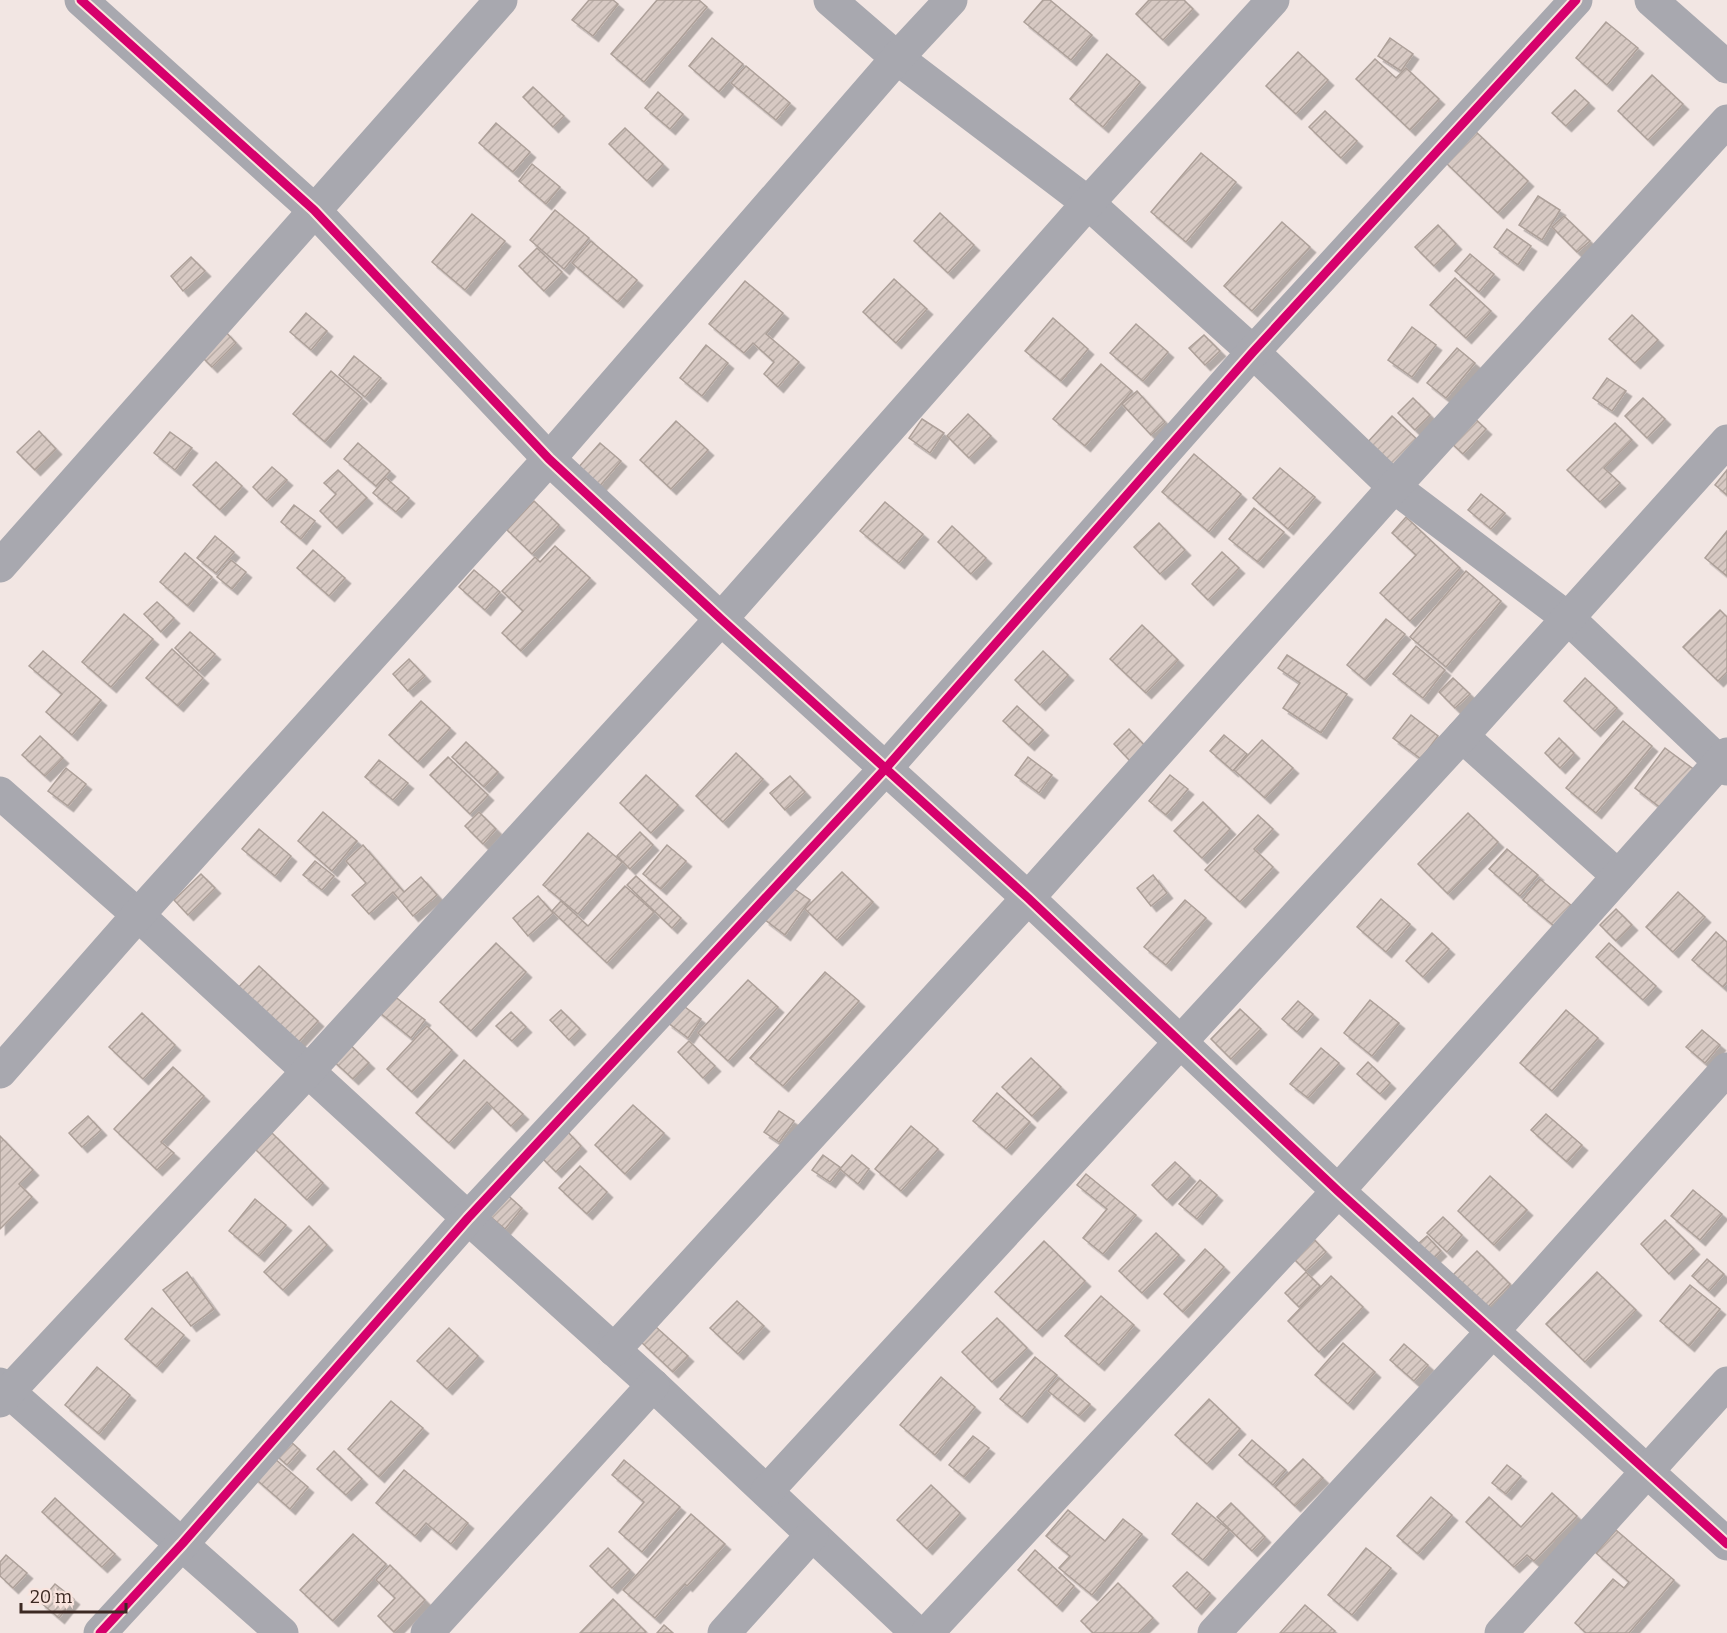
<svg xmlns="http://www.w3.org/2000/svg" width="1727" height="1633" viewBox="0 0 1727 1633" font-family="Bitter,serif">
	<style>
		.building { fill: url(#building-hatch); stroke: #ada099; stroke-width: 1.5; filter: url(#shadow) }
		.lines { fill: none; stroke-linecap: round; stroke-linejoin: round }
		.minor { stroke: #a8a8af; stroke-width: 33 }
		.tertiary { stroke: #a8a8af; stroke-width: 33 }
		.cycleway-casing { stroke: #f8e3dd; stroke-width: 13 }
		.cycleway { stroke: #d6006c; stroke-width: 9 }
	</style>
	<defs>
		<pattern id="building-hatch" width="6" height="6" patternUnits="userSpaceOnUse" patternTransform="scale(1.5)"><rect width="6" height="6" fill="#d7c9c3"/><path d="M-1 1l2-2M0 6l6-6M5 7l2-2" fill="none" stroke="#b9ada7"/></pattern>
		<filter id="shadow"><feDropShadow dx="5.5" dy="5.5" stdDeviation="0" flood-color="#0004"/></filter>
	</defs>
	<rect width="100%" height="100%" fill="#f2e6e3"/>
	<g class="building">
		<path d="M589 0H613L618 4 593 36 572 20Z"/>
		<path d="M657 0H699L707 7 644 82 611 54Z"/>
		<path d="M1043 0H1050L1092 35 1071 60 1024 22Z"/>
		<path d="M1149 0H1184L1193 9 1163 40 1136 14Z"/>
		<path d="M1606 22 1638 48 1607 85 1576 58Z"/>
		<path d="M712 38 743 64 719 92 689 66Z"/>
		<path d="M1390 38 1413 54 1401 71 1378 56Z"/>
		<path d="M1298 52 1328 80 1296 114 1266 86Z"/>
		<path d="M1107 54 1140 82 1103 127 1070 99Z"/>
		<path d="M1375 59 1396 78 1406 68 1439 99 1410 130 1356 79Z"/>
		<path d="M746 66 790 103 776 120 731 83Z"/>
		<path d="M1652 75 1683 104 1648 140 1618 111Z"/>
		<path d="M533 87 564 116 553 127 523 97Z"/>
		<path d="M1575 90 1589 103 1566 126 1552 113Z"/>
		<path d="M658 92 683 114 670 129 645 108Z"/>
		<path d="M1325 111 1357 141 1341 158 1309 127Z"/>
		<path d="M496 123 530 152 513 172 479 143Z"/>
		<path d="M625 128 663 164 647 181 609 144Z"/>
		<path d="M1474 130 1528 181 1498 213 1444 161Z"/>
		<path d="M1201 153 1236 182 1186 242 1151 212Z"/>
		<path d="M532 164 560 187 546 204 519 181Z"/>
		<path d="M1538 196 1560 210 1542 240 1519 225Z"/>
		<path d="M555 210 589 238 564 269 530 240Z"/>
		<path d="M940 213 974 245 948 273 914 241Z"/>
		<path d="M472 214 505 241 465 290 432 262Z"/>
		<path d="M1564 216 1590 241 1577 252 1552 227Z"/>
		<path d="M1282 222 1310 247 1252 311 1224 286Z"/>
		<path d="M1438 225 1456 244 1434 266 1415 247Z"/>
		<path d="M1507 229 1531 246 1518 265 1494 247Z"/>
		<path d="M591 241 637 280 618 302 572 263Z"/>
		<path d="M537 248 562 272 544 291 519 266Z"/>
		<path d="M1470 254 1494 274 1479 292 1455 271Z"/>
		<path d="M191 257 205 271 183 291 171 276Z"/>
		<path d="M1455 278 1491 311 1466 338 1430 305Z"/>
		<path d="M894 279 927 309 896 343 863 312Z"/>
		<path d="M745 281 783 313 766 334 799 362 778 387 764 374 774 362 753 343 744 353 709 324Z"/>
		<path d="M306 313 327 331 311 350 290 332Z"/>
		<path d="M1632 315 1658 340 1635 363 1609 339Z"/>
		<path d="M1053 318 1088 349 1061 381 1025 351Z"/>
		<path d="M1136 324 1168 352 1143 381 1110 353Z"/>
		<path d="M1412 327 1436 345 1412 377 1388 360Z"/>
		<path d="M225 331 236 343 212 367 201 356Z"/>
		<path d="M1204 335 1220 351 1205 365 1189 348Z"/>
		<path d="M706 345 728 363 702 396 680 378Z"/>
		<path d="M1457 348 1475 363 1446 398 1427 383Z"/>
		<path d="M354 356 381 378 365 397 339 375Z"/>
		<path d="M1101 364 1132 391 1085 446 1053 419Z"/>
		<path d="M331 371 362 398 325 442 293 414Z"/>
		<path d="M1607 378 1626 391 1612 411 1593 398Z"/>
		<path d="M1137 391 1165 422 1151 435 1122 404Z"/>
		<path d="M1413 398 1430 415 1415 430 1398 413Z"/>
		<path d="M1643 398 1665 419 1647 438 1625 416Z"/>
		<path d="M968 414 991 436 969 458 947 436Z"/>
		<path d="M1471 415 1486 429 1463 454 1447 439Z"/>
		<path d="M1392 416 1422 444 1395 472 1365 445Z"/>
		<path d="M922 419 944 433 930 453 909 438Z"/>
		<path d="M676 421 708 450 671 489 640 460Z"/>
		<path d="M1615 423 1632 440 1604 468 1620 483 1600 502 1567 470Z"/>
		<path d="M39 431 56 449 35 470 17 452Z"/>
		<path d="M170 432 192 448 175 470 154 453Z"/>
		<path d="M358 443 390 471 376 486 344 459Z"/>
		<path d="M600 443 621 461 598 488 577 469Z"/>
		<path d="M1194 454 1241 494 1209 532 1162 492Z"/>
		<path d="M216 462 242 486 220 510 193 485Z"/>
		<path d="M272 467 287 480 267 501 253 487Z"/>
		<path d="M1280 468 1315 497 1288 529 1253 498Z"/>
		<path d="M338 470 367 498 337 528 320 511 336 494 324 483Z"/>
		<path d="M1727 470V495L1715 485Z"/>
		<path d="M386 478 409 498 396 512 373 493Z"/>
		<path d="M1481 494 1505 513 1491 529 1468 510Z"/>
		<path d="M534 501 559 525 532 554 507 530Z"/>
		<path d="M885 502 923 534 899 563 860 531Z"/>
		<path d="M294 505 315 521 301 539 281 522Z"/>
		<path d="M1254 508 1284 532 1258 562 1229 539Z"/>
		<path d="M1406 517 1460 568 1410 621 1380 593 1416 555 1392 533Z"/>
		<path d="M1159 523 1185 550 1160 574 1134 547Z"/>
		<path d="M952 526 986 558 971 574 938 542Z"/>
		<path d="M1727 531V576L1705 558Z"/>
		<path d="M215 536 234 552 216 573 197 558Z"/>
		<path d="M555 546 590 578 521 651 502 633 523 611 502 591 535 557 540 562Z"/>
		<path d="M313 550 345 578 329 596 297 568Z"/>
		<path d="M1222 552 1239 568 1208 600 1192 584Z"/>
		<path d="M185 553 212 577 188 606 160 582Z"/>
		<path d="M231 560 246 572 232 589 217 577Z"/>
		<path d="M474 570 500 592 485 610 459 587Z"/>
		<path d="M1466 571 1501 601 1446 667 1410 637Z"/>
		<path d="M157 602 174 618 161 632 144 614Z"/>
		<path d="M1720 610 1727 617V672L1718 681 1683 647Z"/>
		<path d="M124 614 153 639 111 687 82 662Z"/>
		<path d="M1386 619 1405 634 1365 680 1347 665Z"/>
		<path d="M1142 625 1178 660 1146 693 1110 659Z"/>
		<path d="M190 632 215 654 199 671 175 648Z"/>
		<path d="M1416 646 1445 670 1423 698 1393 674Z"/>
		<path d="M172 649 203 678 178 706 146 678Z"/>
		<path d="M43 651 101 700 72 735 46 712 62 694 29 666Z"/>
		<path d="M1043 651 1068 675 1040 705 1015 680Z"/>
		<path d="M1287 655 1347 694 1321 733 1283 708 1300 683 1278 668Z"/>
		<path d="M409 659 425 676 408 691 393 674Z"/>
		<path d="M1453 678 1470 694 1455 708 1439 692Z"/>
		<path d="M1585 678 1617 708 1595 731 1564 701Z"/>
		<path d="M421 701 450 728 418 762 389 735Z"/>
		<path d="M1017 706 1043 730 1029 745 1003 721Z"/>
		<path d="M1411 715 1438 736 1421 759 1393 738Z"/>
		<path d="M1623 721 1652 746 1596 813 1566 788Z"/>
		<path d="M1129 729 1146 747 1130 761 1114 744Z"/>
		<path d="M1224 735 1247 754 1233 771 1210 751Z"/>
		<path d="M40 736 63 758 45 776 22 755Z"/>
		<path d="M1559 738 1574 753 1560 768 1545 753Z"/>
		<path d="M1262 740 1293 768 1265 798 1234 770Z"/>
		<path d="M466 742 498 772 484 787 452 757Z"/>
		<path d="M1665 748 1696 771 1666 812 1635 788Z"/>
		<path d="M736 753 763 779 723 822 696 796Z"/>
		<path d="M448 757 488 795 470 814 430 775Z"/>
		<path d="M1028 757 1052 775 1039 793 1015 775Z"/>
		<path d="M379 760 408 783 393 800 365 777Z"/>
		<path d="M66 768 86 784 68 806 48 791Z"/>
		<path d="M646 775 678 805 651 833 620 803Z"/>
		<path d="M1170 775 1188 789 1166 815 1149 801Z"/>
		<path d="M790 776 805 792 785 810 770 793Z"/>
		<path d="M1203 802 1230 829 1202 858 1174 831Z"/>
		<path d="M323 812 357 841 332 871 298 841Z"/>
		<path d="M479 812 496 829 483 844 465 826Z"/>
		<path d="M1468 813 1498 842 1448 894 1418 864Z"/>
		<path d="M1258 815 1273 829 1254 849 1273 867 1240 902 1205 870Z"/>
		<path d="M259 829 291 856 275 876 242 849Z"/>
		<path d="M640 832 653 845 630 869 617 856Z"/>
		<path d="M588 833 622 862 578 914 543 885Z"/>
		<path d="M363 845 404 892 421 877 437 895 413 916 393 892 369 914 352 895 366 883 346 861Z"/>
		<path d="M667 845 686 861 661 889 643 874Z"/>
		<path d="M1507 849 1538 875 1520 896 1489 869Z"/>
		<path d="M315 861 334 876 322 890 303 875Z"/>
		<path d="M842 872 873 902 837 940 805 909Z"/>
		<path d="M201 874 215 888 188 915 174 900Z"/>
		<path d="M1153 875 1167 893 1151 906 1137 888Z"/>
		<path d="M636 876 681 918 672 928 627 885Z"/>
		<path d="M1540 879 1572 906 1554 926 1523 900Z"/>
		<path d="M625 886 654 912 607 963 552 911 561 901 588 926Z"/>
		<path d="M790 886 810 900 785 935 764 919Z"/>
		<path d="M1678 892 1705 917 1673 952 1646 927Z"/>
		<path d="M538 896 553 913 528 936 513 918Z"/>
		<path d="M1381 899 1410 924 1386 952 1357 927Z"/>
		<path d="M1185 900 1206 918 1166 965 1144 947Z"/>
		<path d="M1616 909 1632 925 1616 941 1600 925Z"/>
		<path d="M1716 932 1727 942V982L1723 987 1692 960Z"/>
		<path d="M1432 933 1449 949 1423 977 1406 961Z"/>
		<path d="M496 943 526 972 471 1031 440 1002Z"/>
		<path d="M1609 943 1656 986 1643 1000 1596 957Z"/>
		<path d="M259 966 318 1021 292 1049 233 993Z"/>
		<path d="M825 972 859 1001 783 1086 750 1058Z"/>
		<path d="M748 980 778 1007 728 1061 698 1033Z"/>
		<path d="M389 992 425 1020 411 1038 375 1009Z"/>
		<path d="M1370 1000 1399 1023 1372 1056 1344 1033Z"/>
		<path d="M1298 1001 1313 1014 1297 1032 1282 1019Z"/>
		<path d="M681 1004 701 1019 688 1038 667 1022Z"/>
		<path d="M1240 1009 1261 1029 1231 1059 1211 1039Z"/>
		<path d="M561 1010 580 1029 569 1040 550 1020Z"/>
		<path d="M1566 1010 1598 1038 1552 1091 1520 1063Z"/>
		<path d="M511 1012 526 1027 512 1041 496 1026Z"/>
		<path d="M142 1013 175 1045 143 1079 109 1047Z"/>
		<path d="M427 1026 452 1050 412 1092 387 1069Z"/>
		<path d="M1702 1030 1720 1045 1705 1063 1686 1047Z"/>
		<path d="M345 1040 369 1063 353 1079 329 1057Z"/>
		<path d="M689 1041 715 1066 703 1078 678 1052Z"/>
		<path d="M1321 1048 1339 1063 1308 1098 1290 1084Z"/>
		<path d="M1031 1058 1061 1087 1032 1116 1002 1087Z"/>
		<path d="M464 1060 523 1114 511 1126 487 1102 449 1143 416 1113Z"/>
		<path d="M1368 1062 1390 1083 1380 1094 1357 1074Z"/>
		<path d="M173 1067 204 1096 161 1142 174 1153 157 1170 114 1129Z"/>
		<path d="M997 1093 1030 1122 1006 1149 973 1121Z"/>
		<path d="M633 1105 664 1133 625 1174 595 1145Z"/>
		<path d="M779 1111 794 1121 779 1142 764 1132Z"/>
		<path d="M1546 1114 1582 1145 1567 1162 1531 1130Z"/>
		<path d="M88 1116 101 1130 82 1147 69 1133Z"/>
		<path d="M911 1126 938 1149 901 1191 875 1169Z"/>
		<path d="M567 1131 581 1146 556 1172 541 1157Z"/>
		<path d="M272 1133 323 1183 307 1200 256 1150Z"/>
		<path d="M0 1136 33 1170 19 1184 32 1197 0 1229Z"/>
		<path d="M823 1155 841 1168 830 1182 812 1170Z"/>
		<path d="M852 1155 869 1169 858 1184 840 1169Z"/>
		<path d="M1175 1162 1190 1176 1167 1200 1152 1185Z"/>
		<path d="M580 1166 607 1192 587 1214 559 1188Z"/>
		<path d="M1086 1174 1136 1215 1103 1254 1083 1238 1107 1209 1077 1185Z"/>
		<path d="M1490 1176 1527 1210 1494 1245 1458 1211Z"/>
		<path d="M1200 1180 1217 1195 1197 1219 1179 1204Z"/>
		<path d="M1693 1190 1722 1214 1700 1240 1671 1216Z"/>
		<path d="M504 1192 522 1208 505 1229 486 1213Z"/>
		<path d="M255 1199 286 1225 259 1256 229 1231Z"/>
		<path d="M1443 1217 1462 1235 1447 1252 1427 1233Z"/>
		<path d="M1665 1220 1694 1249 1669 1274 1641 1244Z"/>
		<path d="M309 1226 327 1245 283 1290 264 1272Z"/>
		<path d="M1306 1231 1326 1252 1306 1271 1286 1251Z"/>
		<path d="M1156 1233 1179 1255 1142 1293 1119 1271Z"/>
		<path d="M1427 1236 1441 1251 1425 1266 1410 1251Z"/>
		<path d="M1044 1241 1085 1281 1037 1331 995 1292Z"/>
		<path d="M1205 1249 1224 1267 1183 1312 1164 1294Z"/>
		<path d="M1477 1251 1510 1284 1487 1308 1453 1275Z"/>
		<path d="M1707 1259 1724 1274 1709 1291 1692 1276Z"/>
		<path d="M187 1272 214 1309 191 1326 163 1290Z"/>
		<path d="M1306 1272 1320 1286 1299 1307 1285 1293Z"/>
		<path d="M1597 1272 1636 1310 1585 1362 1546 1324Z"/>
		<path d="M1331 1276 1363 1307 1319 1352 1288 1321Z"/>
		<path d="M1690 1285 1720 1309 1689 1346 1660 1321Z"/>
		<path d="M1101 1296 1134 1325 1099 1365 1065 1336Z"/>
		<path d="M737 1301 764 1326 738 1354 710 1328Z"/>
		<path d="M152 1308 184 1335 157 1367 125 1339Z"/>
		<path d="M997 1318 1027 1348 992 1382 962 1352Z"/>
		<path d="M656 1327 688 1356 673 1372 641 1342Z"/>
		<path d="M449 1328 478 1356 447 1389 417 1361Z"/>
		<path d="M1343 1343 1375 1372 1348 1404 1315 1375Z"/>
		<path d="M1404 1344 1428 1365 1414 1381 1390 1360Z"/>
		<path d="M1035 1357 1057 1375 1022 1417 1000 1399Z"/>
		<path d="M97 1367 130 1395 99 1434 65 1405Z"/>
		<path d="M941 1377 975 1407 935 1455 900 1425Z"/>
		<path d="M1059 1378 1090 1404 1079 1416 1048 1391Z"/>
		<path d="M1209 1399 1240 1429 1207 1464 1175 1435Z"/>
		<path d="M391 1401 423 1428 379 1477 348 1449Z"/>
		<path d="M281 1433 300 1450 287 1465 268 1448Z"/>
		<path d="M973 1436 989 1448 964 1477 949 1465Z"/>
		<path d="M1252 1440 1286 1470 1273 1485 1239 1455Z"/>
		<path d="M334 1451 362 1479 346 1495 317 1469Z"/>
		<path d="M268 1453 308 1487 290 1509 250 1474Z"/>
		<path d="M1303 1459 1323 1478 1295 1506 1275 1487Z"/>
		<path d="M624 1460 680 1507 642 1552 619 1532 644 1502 612 1475Z"/>
		<path d="M1507 1465 1521 1476 1506 1494 1492 1483Z"/>
		<path d="M404 1470 468 1523 451 1544 426 1523 415 1536 376 1503Z"/>
		<path d="M931 1485 960 1513 927 1549 897 1520Z"/>
		<path d="M1552 1493 1577 1516 1534 1561 1527 1555 1514 1567 1466 1522 1489 1497 1521 1527Z"/>
		<path d="M1431 1497 1452 1515 1418 1554 1397 1536Z"/>
		<path d="M55 1498 115 1554 102 1567 42 1512Z"/>
		<path d="M1197 1503 1229 1530 1203 1560 1172 1534Z"/>
		<path d="M1231 1503 1265 1537 1252 1551 1217 1517Z"/>
		<path d="M1068 1510 1105 1541 1123 1519 1142 1534 1092 1595 1059 1568 1070 1556 1046 1536Z"/>
		<path d="M691 1514 725 1544 687 1586 685 1584 655 1618 623 1590Z"/>
		<path d="M1616 1530 1674 1580 1629 1633H1586L1575 1623 1613 1579 1624 1588 1629 1582 1596 1553Z"/>
		<path d="M353 1534 386 1564 333 1621 300 1590Z"/>
		<path d="M608 1548 630 1570 612 1588 590 1566Z"/>
		<path d="M1366 1548 1391 1568 1352 1615 1328 1595Z"/>
		<path d="M1035 1550 1074 1586 1057 1606 1018 1570Z"/>
		<path d="M6 1555 27 1573 13 1588 0 1576V1562Z"/>
		<path d="M390 1565 425 1600 394 1632 378 1616 395 1598 376 1580Z"/>
		<path d="M1187 1572 1210 1593 1196 1609 1173 1586Z"/>
		<path d="M1118 1583 1153 1618 1138 1633H1093L1081 1621Z"/>
		<path d="M55 1584 74 1599 59 1618 40 1602Z"/>
		<path d="M613 1599 646 1632 645 1633H580Z"/>
		<path d="M1305 1605 1335 1631 1333 1633H1280Z"/>
		<path d="M664 1625 673 1633H657Z"/>
	</g>
	<g class="lines">
		<g class="minor">
			<path d="M81 0 314 210 549 459 721 619 1028 898 1338 1191 1727 1544"/>
			<path d="M830 0 897 58 1088 203 1253 352 1394 487 1569 619 1727 769"/>
			<path d="M1651 0 1727 67"/>
			<path d="M1462 736 1618 876"/>
			<path d="M0 793 138 915 468 1218 653 1385 917 1633"/>
			<path d="M0 1072 138 915 549 459 897 58 951 0"/>
			<path d="M614 1350 1028 898 1394 487 1727 121"/>
			<path d="M0 1384 282 1633"/>
			<path d="M0 1401 309 1070 721 619 1088 203 1273 0"/>
			<path d="M767 1491 1462 736 1727 441"/>
			<path d="M100 1633 182 1544 468 1218 886 768 1253 352 1576 0"/>
			<path d="M427 1633 653 1385"/>
			<path d="M724 1633 812 1535"/>
			<path d="M927 1633 1338 1191 1727 754"/>
			<path d="M1214 1633 1492 1332 1727 1069"/>
			<path d="M1501 1633 1727 1383"/>
		</g>
		<path class="tertiary" d="M0 566 501 0"/>
		<g class="cycleway-casing">
			<g id="cycleway">
				<path d="M81 0 314 210 549 459 721 619 1028 898 1338 1191 1727 1544"/>
				<path d="M100 1633 182 1544 468 1218 886 768 1253 352 1576 0"/>
			</g>
		</g>
		<use href="#cycleway" class="cycleway"/>
	</g>
	<path d="M21 1603v9h105v-9" fill="none" stroke="#3c2923" stroke-width="3"/>
	<text x="30" y="1603" font-size="18" fill="#3c2923" stroke="#f8e3dd" stroke-width="4.5" paint-order="stroke">20 m</text>
</svg>
